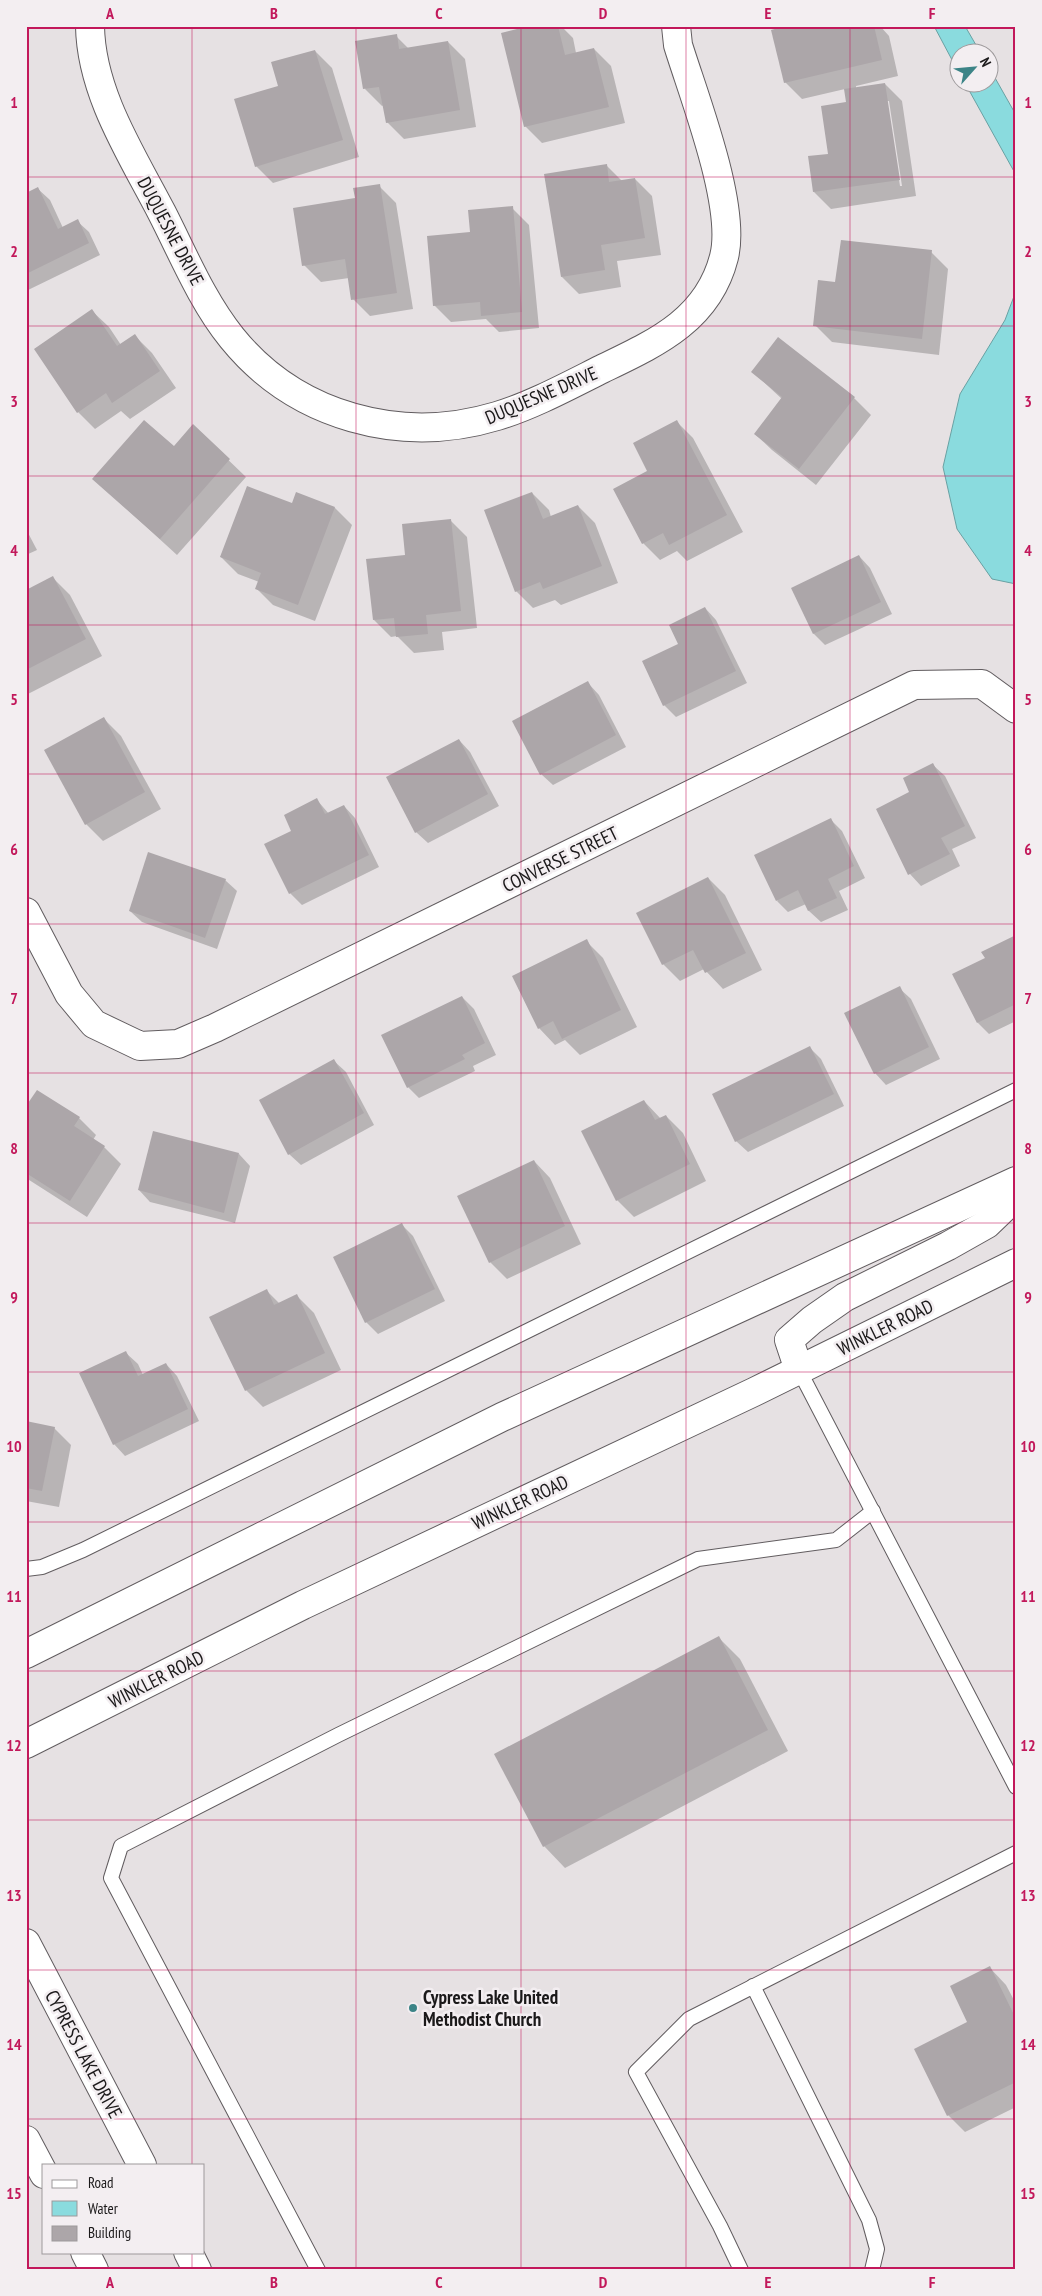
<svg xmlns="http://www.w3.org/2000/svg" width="1042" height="2296" viewBox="0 0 1042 2296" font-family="'PT Sans Narrow',sans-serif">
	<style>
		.water { fill: #8adbde; stroke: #69a1a3 }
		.shadow { fill: #0003; fill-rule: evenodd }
		.building { fill: #aca6a9 }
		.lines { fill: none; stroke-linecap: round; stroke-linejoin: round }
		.service-casing { stroke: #615c5f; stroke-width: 16 }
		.minor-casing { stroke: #615c5f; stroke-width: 30 }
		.tertiary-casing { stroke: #615c5f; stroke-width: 30 }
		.secondary-casing { stroke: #615c5f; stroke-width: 30 }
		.service { stroke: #fff; stroke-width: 14 }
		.minor { stroke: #fff; stroke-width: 28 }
		.tertiary { stroke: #fff; stroke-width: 28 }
		.secondary { stroke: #fff; stroke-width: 28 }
		.grid { fill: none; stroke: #c2185b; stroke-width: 1; stroke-opacity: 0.55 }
		.poi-dot { fill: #3c8487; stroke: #f3eef1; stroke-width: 2 }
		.labels { text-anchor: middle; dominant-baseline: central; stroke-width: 5; stroke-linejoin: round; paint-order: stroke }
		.street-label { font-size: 19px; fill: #1b191a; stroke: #f3eef1 }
		.poi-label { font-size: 19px; font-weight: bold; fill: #1b191a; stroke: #f3eef1; text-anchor: start }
		.neatline { fill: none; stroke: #c2185b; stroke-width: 2 }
		.grid-label { font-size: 16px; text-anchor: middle; font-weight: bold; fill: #c2185b }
	</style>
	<rect width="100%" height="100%" fill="#e6e1e3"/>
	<g class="water">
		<path d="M934 26H965L980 52H960L959 73Z"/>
		<path d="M990 69 1016 115V175L965 83 990 82Z"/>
		<path d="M1016 291V584L992 579 957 529 943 467 960 394 1005 320Z"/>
	</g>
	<g class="shadow">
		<path d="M534 26H561L573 38 576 53 594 49 611 66 625 123 542 143 525 126Z"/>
		<path d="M791 26H880L889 36 898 76 856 86V88L885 84 902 101 916 196 831 209 814 192 847 104 845 89 802 99 785 82ZM887 101H889L902 186H900Z"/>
		<path d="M396 36 409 49 448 42 465 59 476 127 404 139 387 122 384 105 382 106 365 89Z"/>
		<path d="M315 51 332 68 359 157 273 183 256 166 279 87Z"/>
		<path d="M606 165 622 181 635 179 652 196 661 255 617 261 621 287 579 294 562 277Z"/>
		<path d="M379 186 396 203 413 309 370 316 353 299 349 278 321 282 304 265 357 199Z"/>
		<path d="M38 189 50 200 63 228 77 221 89 232 100 255 26 291V195Z"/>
		<path d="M512 208 529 225 539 328 499 332 486 319 451 322 434 305 472 233Z"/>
		<path d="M931 252 948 269 939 355 832 342 815 325Z"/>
		<path d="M92 311 109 327 121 345 135 336 152 353 176 388 130 419 121 411 95 429 78 412 35 349Z"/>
		<path d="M753 372 854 398 871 415 816 485 772 450 755 434 782 399Z"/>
		<path d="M676 421 693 438 743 532 687 561 677 551 660 560 643 543 649 471Z"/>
		<path d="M193 426 246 477 177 555 94 479 174 448Z"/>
		<path d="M532 493 549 510 551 517 578 506 595 523 618 583 561 605 555 600 533 608 516 591Z"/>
		<path d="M293 505 335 508 352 525 315 621 273 605 256 588 259 582 238 574 221 557Z"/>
		<path d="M450 520 467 537 477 628 442 632 444 650 414 653 397 636 391 637 374 620Z"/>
		<path d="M26 529 37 550 26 555Z"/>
		<path d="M859 556 870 568 892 614 825 645 814 634 793 588Z"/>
		<path d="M53 578 70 595 102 656 26 695V592Z"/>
		<path d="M705 608 716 620 747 683 676 717 664 705 680 645Z"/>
		<path d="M588 683 599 695 626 747 553 785 541 774Z"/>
		<path d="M104 719 121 736 161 809 103 841 86 824Z"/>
		<path d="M459 740 470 752 499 806 428 843 416 832Z"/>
		<path d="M933 765 945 776 976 838 952 849 960 866 921 886 910 874 911 793Z"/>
		<path d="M317 800 329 814 344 806 355 818 379 867 302 905 290 893 293 831Z"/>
		<path d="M831 820 842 831 865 878 839 891 848 910 821 922 809 911 806 904 788 912 777 901Z"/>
		<path d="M708 878 725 895 762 970 723 989 704 969 680 981 663 964Z"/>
		<path d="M225 880 237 891 217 949 142 922 130 911Z"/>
		<path d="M1016 936V1021L989 1034 978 1023 986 959Z"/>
		<path d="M586 941 603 958 637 1027 580 1055 565 1040 555 1045 539 1028Z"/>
		<path d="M899 988 911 999 940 1059 886 1085 875 1073Z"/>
		<path d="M462 997 474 1009 496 1055 473 1066 475 1071 419 1098 408 1087Z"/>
		<path d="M810 1048 821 1059 844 1106 748 1152 736 1141Z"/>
		<path d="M334 1061 346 1072 374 1125 301 1165 289 1154Z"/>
		<path d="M644 1101 661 1119 666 1116 683 1133 706 1181 634 1217 617 1200Z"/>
		<path d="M26 1108 79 1118 96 1135 93 1140 104 1147 121 1164 87 1217 26 1178Z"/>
		<path d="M239 1154 250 1166 235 1223 150 1202 139 1190Z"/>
		<path d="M534 1161 550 1178 581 1244 507 1279 490 1262Z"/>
		<path d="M401 1224 413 1236 445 1301 378 1334 366 1322Z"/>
		<path d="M267 1291 280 1304 297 1296 314 1313 341 1370 263 1407 246 1390Z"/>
		<path d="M126 1353 138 1364 143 1375 166 1364 177 1376 199 1421 125 1456 114 1444Z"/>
		<path d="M26 1422 54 1428 71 1445 59 1507 26 1501Z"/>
		<path d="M719 1638 740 1659 788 1751 565 1868 544 1846Z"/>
		<path d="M990 1968 1006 1985 1016 2004V2107L965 2132 948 2115 969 2023Z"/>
	</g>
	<g class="building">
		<path d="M529 26H558L565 55 594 48 609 107 524 127 501 33Z"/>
		<path d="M786 26H874L882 60 784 83 771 30Z"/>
		<path d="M397 34 399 49 448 41 460 110 386 123 379 87 363 89 355 41Z"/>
		<path d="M315 50 343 140 255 167 234 99 278 86 271 62Z"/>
		<path d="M885 83 900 180 813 192 808 156 828 154 821 106 846 102 844 89Z"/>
		<path d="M607 164 609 182 635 178 645 238 601 245 605 270 561 277 544 174Z"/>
		<path d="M380 184 397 293 351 300 345 259 302 266 293 208 355 198 353 188Z"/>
		<path d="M38 187 58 229 78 219 89 243 26 274V193Z"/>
		<path d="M513 206 522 312 481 316 480 302 433 306 427 236 470 232 468 210Z"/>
		<path d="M841 240 932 250 922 339 813 326 818 280 835 282Z"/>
		<path d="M92 309 117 346 135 334 160 371 112 403 106 393 77 413 34 349Z"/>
		<path d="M778 337 855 397 799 469 754 434 782 397 751 372Z"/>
		<path d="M144 420 174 446 193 424 230 459 160 539 92 479Z"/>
		<path d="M677 420 727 515 669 545 663 533 642 544 613 489 647 471 633 443Z"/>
		<path d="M247 486 292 503 296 492 335 507 298 605 255 589 261 573 220 557Z"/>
		<path d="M532 492 543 519 578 505 602 566 543 589 540 582 515 592 484 510Z"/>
		<path d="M451 519 461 611 426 615 428 634 396 637 394 618 373 620 366 559 405 555 402 524Z"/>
		<path d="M859 555 881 602 813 634 791 588Z"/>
		<path d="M53 576 86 639 26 670V590Z"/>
		<path d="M705 607 736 671 663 706 642 661 678 644 669 625Z"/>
		<path d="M588 681 616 735 540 775 512 721Z"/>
		<path d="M104 717 145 792 85 825 44 750Z"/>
		<path d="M459 739 488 794 415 833 386 777Z"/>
		<path d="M933 763 965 826 941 838 950 854 908 875 876 809 909 792 903 778Z"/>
		<path d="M317 798 325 814 344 805 369 855 289 894 264 844 291 831 284 815Z"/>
		<path d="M831 818 854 866 828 879 837 898 808 911 798 890 776 901 754 855Z"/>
		<path d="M148 852 226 879 205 938 129 911Z"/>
		<path d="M708 877 746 953 705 973 693 950 662 965 636 913Z"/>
		<path d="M1016 935V1004L977 1023 952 974 985 958 981 952Z"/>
		<path d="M587 939 621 1010 562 1039 553 1021 538 1029 512 976Z"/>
		<path d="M900 986 929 1047 874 1074 844 1013Z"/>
		<path d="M462 996 485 1043 462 1055 465 1059 407 1088 381 1035Z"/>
		<path d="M810 1046 834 1094 735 1142 712 1094Z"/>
		<path d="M334 1059 364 1113 288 1155 259 1100Z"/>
		<path d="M37 1090 80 1117 74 1126 105 1146 70 1201 26 1173V1106Z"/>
		<path d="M644 1100 655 1120 666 1115 690 1164 616 1201 581 1131Z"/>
		<path d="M153 1131 239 1153 224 1213 138 1190Z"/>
		<path d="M534 1160 565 1226 489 1263 457 1196Z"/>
		<path d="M402 1223 435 1289 365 1323 333 1257Z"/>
		<path d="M267 1289 274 1305 297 1294 325 1353 245 1391 209 1317Z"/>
		<path d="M126 1351 138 1376 166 1363 188 1409 113 1445 79 1373Z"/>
		<path d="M26 1421 55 1427 42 1491 26 1488Z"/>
		<path d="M719 1636 768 1730 543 1847 494 1754Z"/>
		<path d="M990 1966 1016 2019V2082L947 2116 914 2049 967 2022 950 1986Z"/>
	</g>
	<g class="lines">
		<g class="service-casing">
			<g id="service">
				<path d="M799 1370 1016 1787"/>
				<path d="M26 1569 42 1567 83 1550 1016 1090"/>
				<path d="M753 1986 869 2220 877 2249 872 2270"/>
				<path d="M318 2270 111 1878 121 1846 338 1735 698 1559 836 1540 873 1511"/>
				<path d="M741 2270 720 2226 636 2072 689 2019 1016 1853"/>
			</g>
		</g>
		<g class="minor-casing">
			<g id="minor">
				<path d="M90 26C91 93 132 155 162 213 183 254 202 301 232 338 296 417 401 445 497 416 531 406 570 385 602 369 656 343 708 320 724 257 737 206 694 97 678 45L676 26"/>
				<path d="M26 912 69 994 94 1024 140 1046 178 1044 215 1028 914 685 982 684 1016 709"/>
			</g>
		</g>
		<g class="tertiary-casing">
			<g id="tertiary">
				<path d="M799 1370 789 1340 812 1320 845 1297 948 1246 987 1224 1016 1196"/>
				<path d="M26 1654 502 1417 1016 1181"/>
				<path d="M26 1744 303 1605 754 1392 1016 1263"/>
			</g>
		</g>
		<g class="secondary-casing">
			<g id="secondary">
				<path d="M26 1943 142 2165"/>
				<path d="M26 2140 44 2174"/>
				<path d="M85 2252 94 2270"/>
				<path d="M188 2252 197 2270"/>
			</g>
		</g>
		<use href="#service" class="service"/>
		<use href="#minor" class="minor"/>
		<use href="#tertiary" class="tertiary"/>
		<use href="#secondary" class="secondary"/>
	</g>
	<path class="grid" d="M192 26V2165M356 26V2270M521 26V2270M686 26V2270M850 26V2270M26 177H1016M26 326H1016M26 476H1016M26 625H1016M26 774H1016M26 924H1016M26 1073H1016M26 1223H1016M26 1372H1016M26 1522H1016M26 1671H1016M26 1820H1016M26 1970H1016M26 2119H1016M192 2252V2270"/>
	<circle class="poi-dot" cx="413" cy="2008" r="5"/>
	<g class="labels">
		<g class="street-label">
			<text transform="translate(171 231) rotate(62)">DUQUESNE DRIVE</text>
			<text transform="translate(541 395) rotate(-23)">DUQUESNE DRIVE</text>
			<text transform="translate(560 859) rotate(-26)">CONVERSE STREET</text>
			<text transform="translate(885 1327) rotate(-26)">WINKLER ROAD</text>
			<text transform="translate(520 1502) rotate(-25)">WINKLER ROAD</text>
			<text transform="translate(156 1679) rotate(-27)">WINKLER ROAD</text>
			<text transform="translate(84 2054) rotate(62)">CYPRESS LAKE DRIVE</text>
		</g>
		<g class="poi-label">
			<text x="423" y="1997">Cypress Lake United<tspan x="423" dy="22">Methodist Church</tspan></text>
		</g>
	</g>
	<rect width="1042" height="2296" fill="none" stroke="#f3eef1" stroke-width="55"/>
	<rect x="42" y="2164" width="162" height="90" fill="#f3eef1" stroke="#9d999b"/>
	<rect x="52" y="2180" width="25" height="8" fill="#ffffff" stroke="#9d999b"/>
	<text x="88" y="2188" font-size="15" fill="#1b191a">Road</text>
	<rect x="52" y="2201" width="25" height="15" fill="#8adbde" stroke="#9d999b"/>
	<text x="88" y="2214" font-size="15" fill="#1b191a">Water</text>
	<rect x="52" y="2226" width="25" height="15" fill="#aca6a9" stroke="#9d999b"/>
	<text x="88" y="2238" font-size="15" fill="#1b191a">Building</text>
	<g transform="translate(974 68) rotate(63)"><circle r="24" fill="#f3eef1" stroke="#9d999b"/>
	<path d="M0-4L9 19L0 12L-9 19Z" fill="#3c8487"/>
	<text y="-8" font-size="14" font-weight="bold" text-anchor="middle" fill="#1b191a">N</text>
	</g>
	<rect x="28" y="28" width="986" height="2240" class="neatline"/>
	<g class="grid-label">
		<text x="110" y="19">A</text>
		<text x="274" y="19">B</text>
		<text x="439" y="19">C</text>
		<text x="603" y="19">D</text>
		<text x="768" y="19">E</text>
		<text x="932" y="19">F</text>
		<text x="14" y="108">1</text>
		<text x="1028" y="108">1</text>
		<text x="14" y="257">2</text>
		<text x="1028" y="257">2</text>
		<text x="14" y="407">3</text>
		<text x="1028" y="407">3</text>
		<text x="14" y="556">4</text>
		<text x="1028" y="556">4</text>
		<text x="14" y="705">5</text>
		<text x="1028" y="705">5</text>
		<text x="14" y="855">6</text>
		<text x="1028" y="855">6</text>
		<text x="14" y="1004">7</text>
		<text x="1028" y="1004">7</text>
		<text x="14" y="1154">8</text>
		<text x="1028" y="1154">8</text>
		<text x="14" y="1303">9</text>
		<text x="1028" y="1303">9</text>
		<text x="14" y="1452">10</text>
		<text x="1028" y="1452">10</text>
		<text x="14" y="1602">11</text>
		<text x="1028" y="1602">11</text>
		<text x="14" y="1751">12</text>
		<text x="1028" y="1751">12</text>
		<text x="14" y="1901">13</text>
		<text x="1028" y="1901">13</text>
		<text x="14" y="2050">14</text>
		<text x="1028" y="2050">14</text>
		<text x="14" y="2199">15</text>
		<text x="1028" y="2199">15</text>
		<text x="110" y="2288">A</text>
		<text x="274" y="2288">B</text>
		<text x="439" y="2288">C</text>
		<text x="603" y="2288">D</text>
		<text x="768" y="2288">E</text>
		<text x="932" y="2288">F</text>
	</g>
</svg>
